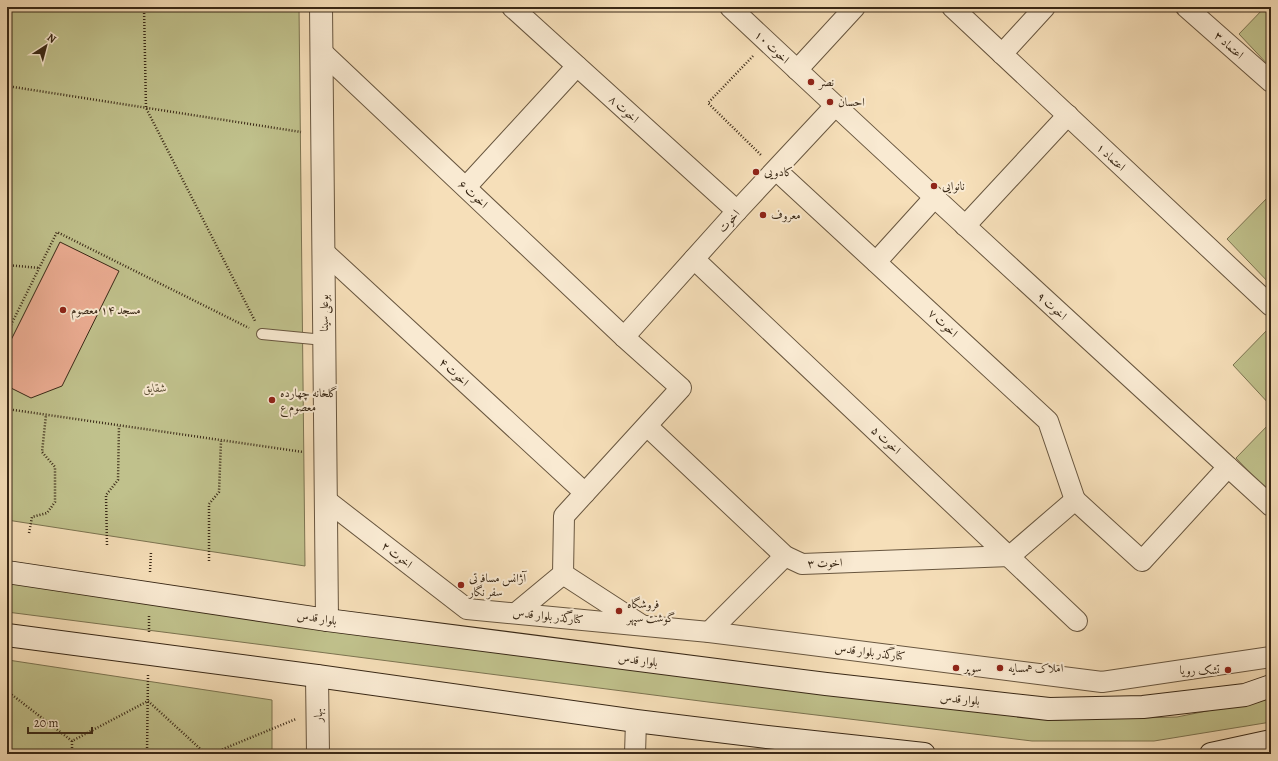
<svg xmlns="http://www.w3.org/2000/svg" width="1278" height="761" viewBox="0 0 1278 761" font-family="Alegreya,Amiri,serif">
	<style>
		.green { fill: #c0c18c; stroke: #7c7451 }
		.building { fill: #ebac92; stroke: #392816 }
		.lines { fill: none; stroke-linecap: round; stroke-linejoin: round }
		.service-casing { stroke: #68563f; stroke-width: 12 }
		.minor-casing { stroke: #68563f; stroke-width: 22 }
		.tertiary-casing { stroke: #68563f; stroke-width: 24 }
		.secondary-casing { stroke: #392816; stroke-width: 24 }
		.path { stroke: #392816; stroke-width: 2.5; stroke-dasharray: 1 2; stroke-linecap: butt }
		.service { stroke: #f9ead2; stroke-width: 10 }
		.minor { stroke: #f9ead2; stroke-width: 20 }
		.tertiary { stroke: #f9ead2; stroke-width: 22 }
		.secondary { stroke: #f9ead2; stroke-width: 22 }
		.poi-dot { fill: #8f2418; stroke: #f9ead2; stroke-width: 1.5 }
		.labels { text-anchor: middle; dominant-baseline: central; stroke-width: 4; stroke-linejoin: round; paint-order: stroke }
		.street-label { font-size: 12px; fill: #392816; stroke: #f9ead2 }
		.poi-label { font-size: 12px; fill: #392816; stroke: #f9ead2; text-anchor: start }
		.park-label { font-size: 12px; font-style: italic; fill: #5b4e34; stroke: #f9ead2 }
	</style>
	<rect width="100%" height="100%" fill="#f6dfb9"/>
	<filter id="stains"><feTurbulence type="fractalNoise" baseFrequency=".005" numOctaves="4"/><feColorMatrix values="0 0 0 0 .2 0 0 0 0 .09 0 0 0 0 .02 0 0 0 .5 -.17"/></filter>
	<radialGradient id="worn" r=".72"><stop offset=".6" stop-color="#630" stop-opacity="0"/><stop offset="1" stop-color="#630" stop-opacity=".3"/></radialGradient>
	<g class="green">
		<path d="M7 7H299L305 566 7 520Z"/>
		<path d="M1265 7H1271V68L1239 34Z"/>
		<path d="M1271 194V285L1227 239Z"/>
		<path d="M1271 326V406L1233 365Z"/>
		<path d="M1271 422V495L1236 458Z"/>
		<path d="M7 583 1056 720 1177 717 1271 698V722L1154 741H1032L708 702 7 612Z"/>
		<path d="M8 660 272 700V754H9Z"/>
	</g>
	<path class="building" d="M60 242 119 271 62 386 31 398 11 388 7 373V348Z"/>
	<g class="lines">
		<g class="service-casing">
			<path id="service" d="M262 334 324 340"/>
		</g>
		<g class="minor-casing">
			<g id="minor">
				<path d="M512 7 737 211"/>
				<path d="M730 7C909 175 1090 341 1271 506"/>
				<path d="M952 7 1271 306"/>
				<path d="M1186 7 1271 82"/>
				<path d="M322 52 624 337 681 388 564 516 563 574 516 613"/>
				<path d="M1002 54 1045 7"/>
				<path d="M797 70 855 7"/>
				<path d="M776 170 1048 421 1075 500"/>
				<path d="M466 187 577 66"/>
				<path d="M965 226 1068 115"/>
				<path d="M324 252 585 493"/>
				<path d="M694 259 1077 621"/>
				<path d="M876 262 934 198"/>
				<path d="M624 337 737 211 835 106"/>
				<path d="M647 426 785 556 802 564 1010 556 1075 500 1142 561 1228 467"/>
				<path d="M326 500 467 609 709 632 1102 682 1271 657"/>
				<path d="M563 574 640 624"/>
				<path d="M709 632 785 556"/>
				<path d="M635 754 636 721"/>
			</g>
		</g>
		<g class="tertiary-casing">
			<g id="tertiary">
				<path d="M321 7 327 620"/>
				<path d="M317 676 318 754"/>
			</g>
		</g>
		<g class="secondary-casing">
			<g id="secondary">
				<path d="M7 572 327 620 826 684 1049 709 1143 707 1245 695 1271 686"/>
				<path d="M7 635 317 676 636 721 767 737 924 754"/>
				<path d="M1211 754 1271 741"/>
			</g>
		</g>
		<g class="path">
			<path d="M144 7 146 108 255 321"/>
			<path d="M753 56 708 103 761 155"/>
			<path d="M7 86 301 132"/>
			<path d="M7 265 40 268"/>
			<path d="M7 333 57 232 249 328"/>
			<path d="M7 409 303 452"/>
			<path d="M29 533 32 517 47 513 55 502V467L42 452 46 415"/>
			<path d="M107 545 106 495 118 480 119 426"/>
			<path d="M209 561V504L219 492 221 441"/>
			<path d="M150 572 151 552"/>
			<path d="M149 632V615"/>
			<path d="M7 691 72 741"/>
			<path d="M72 754V741L148 701 206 754"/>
			<path d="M147 754 148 675"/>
			<path d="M211 754 296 719"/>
		</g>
		<use href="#service" class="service"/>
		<use href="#minor" class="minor"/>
		<use href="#tertiary" class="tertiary"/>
		<use href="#secondary" class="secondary"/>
	</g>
	<g class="poi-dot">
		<circle cx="811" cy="82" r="4"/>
		<circle cx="830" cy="102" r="4"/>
		<circle cx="756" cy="172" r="4"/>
		<circle cx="934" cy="186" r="4"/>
		<circle cx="763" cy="215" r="4"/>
		<circle cx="63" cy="310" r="4"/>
		<circle cx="272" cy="400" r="4"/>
		<circle cx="461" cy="585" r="4"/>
		<circle cx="619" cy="611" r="4"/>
		<circle cx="956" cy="668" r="4"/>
		<circle cx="1000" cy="668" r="4"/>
		<circle cx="1228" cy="670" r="4"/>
	</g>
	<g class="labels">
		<g class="street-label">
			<text transform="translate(1229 45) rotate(42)">اعتماد ۳</text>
			<text transform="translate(772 47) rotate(43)">اخوت ۱۰</text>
			<text transform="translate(624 109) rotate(42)">اخوت ۸</text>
			<text transform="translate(1111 157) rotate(43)">اعتماد ۱</text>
			<text transform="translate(473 194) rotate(43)">اخوت ۶</text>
			<text transform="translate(729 221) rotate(-48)">اخوت</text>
			<text transform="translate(1052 306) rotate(42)">اخوت ۹</text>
			<text transform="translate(324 313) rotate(-90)">بوعلی سینا</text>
			<text transform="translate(943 323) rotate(43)">اخوت ۷</text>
			<text transform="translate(454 372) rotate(43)">اخوت ۴</text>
			<text transform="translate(886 440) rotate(43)">اخوت ۵</text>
			<text transform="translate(397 555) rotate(38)">اخوت ۲</text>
			<text transform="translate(825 563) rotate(-2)">اخوت ۳</text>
			<text transform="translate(548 616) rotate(6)">کنارگذر بلوار قدس</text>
			<text transform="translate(317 618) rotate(8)">بلوار قدس</text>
			<text transform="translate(870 652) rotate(7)">کنارگذر بلوار قدس</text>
			<text transform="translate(638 660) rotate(7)">بلوار قدس</text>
			<text transform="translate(960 699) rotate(6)">بلوار قدس</text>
			<text transform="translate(318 715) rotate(-90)">بهار</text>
		</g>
		<g class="poi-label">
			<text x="819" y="82">نصر</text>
			<text x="838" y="102">احسان</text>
			<text x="764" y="172">کادویی</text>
			<text x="942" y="186">نانوایی</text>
			<text x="771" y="215">معروف</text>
			<text x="71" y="310">مسجد ۱۴ معصوم</text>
			<text x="280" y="393">گلخانه چهارده<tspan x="280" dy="14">معصوم ع</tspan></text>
			<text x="469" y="578">آژانس مسافرتی<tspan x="469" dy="14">سفر نگار</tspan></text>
			<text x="627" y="604">فروشگاه<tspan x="627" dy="14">گوشت سپهر</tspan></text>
			<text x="964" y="668">سوپر</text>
			<text x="1008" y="668">املاک همسایه</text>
			<text x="1220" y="670" text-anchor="end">تشک رویا</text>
		</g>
		<g class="park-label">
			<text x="155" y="388">شقایق</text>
		</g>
	</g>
	<rect width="1278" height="761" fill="none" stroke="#f6dfb9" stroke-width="24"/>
	<rect x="8" y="8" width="1262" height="745" fill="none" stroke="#392816" stroke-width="2"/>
	<rect x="12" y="12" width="1254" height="737" fill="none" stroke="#392816"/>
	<g transform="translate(46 46) rotate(36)" stroke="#f9ead2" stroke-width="3" paint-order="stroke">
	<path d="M0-3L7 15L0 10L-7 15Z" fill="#392816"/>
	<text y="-6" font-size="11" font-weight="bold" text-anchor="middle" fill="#392816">N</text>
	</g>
	<path d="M28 727v6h64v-6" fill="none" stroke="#392816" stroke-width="2"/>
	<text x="34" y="727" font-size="12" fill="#392816" stroke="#f9ead2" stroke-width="3" paint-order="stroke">20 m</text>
	<rect width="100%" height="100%" filter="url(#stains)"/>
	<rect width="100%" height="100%" fill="url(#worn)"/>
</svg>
